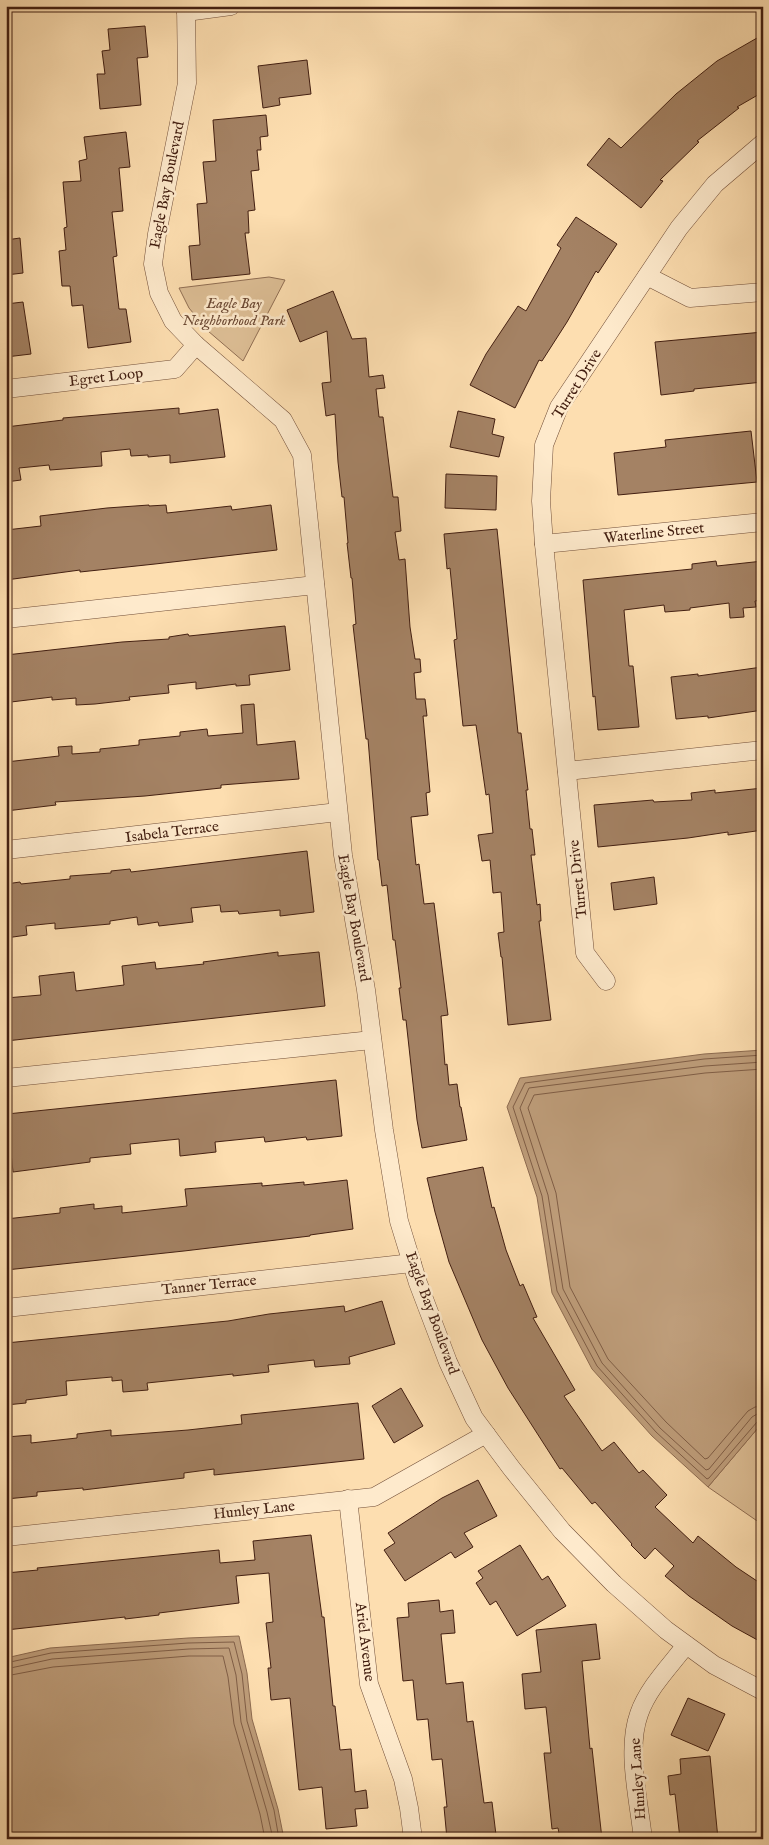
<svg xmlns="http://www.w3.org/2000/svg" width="769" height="1845" viewBox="0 0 769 1845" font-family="'IM FELL English',serif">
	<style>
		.green { fill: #ddbe95; stroke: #906e53 }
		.water { fill: #be9d7a; stroke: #8d6b50 }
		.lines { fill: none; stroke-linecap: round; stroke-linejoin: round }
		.shore { stroke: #805e46; stroke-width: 1 }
		.building { fill: #a48264; stroke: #431f11 }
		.minor-casing { stroke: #724f39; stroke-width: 19 }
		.minor { stroke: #feeacc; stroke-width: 18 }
		.labels { text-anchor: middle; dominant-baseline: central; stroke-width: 5; stroke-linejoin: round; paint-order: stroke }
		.street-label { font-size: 15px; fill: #431f11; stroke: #feeacc }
		.park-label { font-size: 15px; font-style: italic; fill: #6a4732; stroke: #feeacc }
	</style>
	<rect width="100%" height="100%" fill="#fddeb0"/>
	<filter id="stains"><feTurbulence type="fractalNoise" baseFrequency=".004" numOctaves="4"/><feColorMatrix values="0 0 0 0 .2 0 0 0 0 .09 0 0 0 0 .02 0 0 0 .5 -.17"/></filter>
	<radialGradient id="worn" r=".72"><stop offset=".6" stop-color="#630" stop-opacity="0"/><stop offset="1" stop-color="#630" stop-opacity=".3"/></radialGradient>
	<g class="green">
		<path d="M269 277 285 280 243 361 208 331 189 308 179 288Z"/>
		<path d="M763 1422V1525L708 1487Z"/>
	</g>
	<g class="water">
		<path d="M763 1050V1422L708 1487 652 1436 592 1369 552 1293 537 1197 507 1107 520 1078 704 1054Z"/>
		<path d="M239 1636 247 1673 252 1719 278 1809 284 1839H6V1658L50 1648 188 1638Z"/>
	</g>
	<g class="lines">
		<g class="shore">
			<path d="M763 1055 704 1059 525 1083 513 1107 542 1196 557 1291 597 1366 656 1432 707 1479 709 1478 757 1422 763 1420"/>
			<path d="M763 1062 705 1066 529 1088 520 1108 548 1195 563 1289 602 1363 660 1428 706 1470 709 1469 752 1417 757 1414 763 1413"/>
			<path d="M763 1069 705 1073 534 1095 528 1108 556 1193 570 1287 608 1359 666 1422 705 1459 708 1458 748 1411 755 1407 763 1406"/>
			<path d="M6 1663 51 1653 188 1643 234 1642 242 1674 247 1721 274 1810 279 1839"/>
			<path d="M6 1669 52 1659 189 1649 229 1648 236 1675 241 1722 267 1812 273 1839"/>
			<path d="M6 1676 53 1667 189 1656H223L228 1677 234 1724 260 1814 265 1839"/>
		</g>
	</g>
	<g class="building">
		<path d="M145 26 148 57 137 58 141 105 100 109 97 74H105L102 51 110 50 108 29Z"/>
		<path d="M757 38 763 47V92L737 107 739 108 697 141 699 142 660 180 663 181 641 208 587 165 609 138 621 148 676 94 717 61Z"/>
		<path d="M307 60 311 94 279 98 280 105 263 108 258 66Z"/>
		<path d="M266 115 268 136 260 137 261 150H257L259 170 251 171 255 210 248 211 249 233H245L250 274 192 280 189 246 200 245 197 204 207 203 203 162 216 161 213 120Z"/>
		<path d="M126 132 130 167 119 168 123 211 112 212 117 256 113 257 119 309H126L131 342 88 348 83 305 72 306 70 286H62L59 251 66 250 64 228 67 227 63 182 81 181 79 161 87 159 84 137Z"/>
		<path d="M576 217 617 244 598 273 596 271 567 322 542 361 539 360 515 408 470 385 486 354 518 306 526 311 561 248 557 245Z"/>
		<path d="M20 238 23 273 6 275V240Z"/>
		<path d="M333 291 352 339 366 338 369 377 383 375 385 388 376 389 379 417H383L393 497H398L401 531 395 532 399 560 405 559 410 627 415 659H420L421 672 414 673 416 699H425L427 716H423L430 792 426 793 428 815 411 817 416 865 419 864 424 904 434 903 448 1015 441 1016 445 1065 447 1064 449 1085 457 1084 460 1107H461L467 1140 422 1148 417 1120 406 1020H403L399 988H401L395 940H393L387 885 382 886 379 860H378L368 739H366L353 625 356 624 352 578H351L347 543H348L344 497H342L338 462 335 414 326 416 322 383 331 382 327 331 300 342 287 310Z"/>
		<path d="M23 302 31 354 6 357V304Z"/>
		<path d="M763 332V382L694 389V391L661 395 655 342Z"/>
		<path d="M179 408V414L218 409 225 457 170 463V455L148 457V455L131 456 130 449 101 452 102 466 50 470 49 465 19 468 21 480 6 482V427L63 420V418Z"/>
		<path d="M458 411 495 419 492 434 504 437 499 457 450 447Z"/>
		<path d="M751 431 757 482 618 495 614 453 666 447 665 440Z"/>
		<path d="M446 474 497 476 496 510 445 508Z"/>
		<path d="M149 505V506L166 505 167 513 231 506 232 510 271 505 277 550 155 564 80 572V570L6 580V530L41 526 40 516 107 508Z"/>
		<path d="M497 529 518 733H521L528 790H526L530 829H532L535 855H531L537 905 540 904 541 921H539L551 1020 508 1025 502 957H501L498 933 504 932 501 892 493 893 490 860 482 861 478 835 493 833 489 794 486 795 476 725 463 726 454 640 457 639 450 568 447 569 444 534Z"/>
		<path d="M716 561 717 566 763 561V600L755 601 756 607 743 608 744 617 730 618 729 603 690 608V610L665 612 664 605 624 610 629 666H633L639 727 598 730 595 696 593 697 583 580 692 569V564Z"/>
		<path d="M285 626 290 670 249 675 250 685 236 686V684L196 689V682L168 685 169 693 129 697 130 700 95 704 76 705V698L52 700V697L11 702 6 655 122 642 169 639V637L188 634 189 636Z"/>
		<path d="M762 667 763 710 708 718V716L676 719 671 677 698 674V676Z"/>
		<path d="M254 704 257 745 295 741 299 779 221 785V788L145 796 55 802 56 805 6 811V762L59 756 58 747 72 746V754L100 752V749L139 745V740L180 736V732L207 729 208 736 243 733 241 705Z"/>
		<path d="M763 788V830L728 835V832L688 838 598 847 594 805 653 800 654 802 692 800 691 793 715 790V793Z"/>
		<path d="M307 851 314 912 280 916V910L239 914 238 911 221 912 220 905 191 908 193 922 159 926 158 922 138 925 137 917 110 921V924L55 929V923L26 926 27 935 6 938V884L20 882 21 884 70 879V876L111 873V871L130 869 131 872Z"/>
		<path d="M654 877 657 904 614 910 611 883Z"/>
		<path d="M278 952V956L319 952 325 1006 6 1041V998L41 995 39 976 74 972 76 991 124 985 122 966 155 962 156 969 204 964 203 962Z"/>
		<path d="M336 1080 342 1136 307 1140 306 1137 265 1142 264 1137 215 1142 216 1152 180 1156 179 1139 130 1144 131 1154 90 1158V1162L13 1172 7 1114Z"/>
		<path d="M483 1167 492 1208 494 1207 506 1250 520 1286 523 1284 537 1317 533 1318 575 1390 564 1396 602 1451 614 1442 639 1473 643 1470 667 1495 655 1507 693 1543 698 1536 736 1567 763 1585V1643L732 1626 689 1596 665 1576 674 1566 655 1548 645 1559 631 1545 632 1544 595 1502 592 1504 562 1468 560 1469 508 1388 482 1340 449 1262 435 1212 427 1178Z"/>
		<path d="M347 1180 353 1229 310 1235V1236L184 1251 6 1270V1219L60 1213V1208L94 1204V1209L122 1206V1213L187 1206 185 1189 262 1183V1186L304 1182V1185Z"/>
		<path d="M382 1301 395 1344 349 1357 350 1364 315 1367 314 1360 268 1365 269 1372 233 1376V1374L147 1383 148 1390 123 1392 122 1380 112 1381V1377L66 1381 67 1395 26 1400V1403L6 1405V1343L228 1321 269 1314 344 1306 345 1312Z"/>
		<path d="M401 1388 423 1426 394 1443 372 1406Z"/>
		<path d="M358 1403 364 1459 214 1475V1469L184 1473V1478L83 1490V1488L37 1492V1496L6 1499V1437L31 1435V1443L77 1438V1434L111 1430V1436L188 1430 242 1424 241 1415Z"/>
		<path d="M478 1480 497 1516 464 1533 473 1547 455 1558 451 1552 405 1581 384 1550 395 1543 388 1533 442 1498Z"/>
		<path d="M311 1535 322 1617H324L333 1706H335L340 1750 351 1749 355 1792 366 1790 368 1808 355 1809 357 1826 326 1829 322 1787 299 1790 290 1698 271 1700 268 1668H271L266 1623 273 1622 269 1573 236 1576 239 1603 159 1613V1615L125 1619V1617L6 1630V1573L38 1570 37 1568 219 1550 220 1563 255 1560 253 1541Z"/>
		<path d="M520 1545 542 1580 548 1576 566 1606 517 1636 496 1601 490 1605 476 1583 483 1578 478 1571Z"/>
		<path d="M439 1600 440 1612 453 1610 455 1633 441 1634 446 1684 463 1682 467 1722 473 1721 484 1803 492 1802 496 1835 447 1839 444 1807H447L442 1759 432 1760 428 1719 417 1720 413 1680 403 1681 397 1618 409 1617 408 1603Z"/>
		<path d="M596 1624 600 1659 582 1661 590 1749 592 1748 602 1839H560L558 1828 552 1829 544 1753H551L546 1707 525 1709 522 1674 541 1672 536 1630Z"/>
		<path d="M688 1698 725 1714 708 1751 671 1735Z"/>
		<path d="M710 1756 718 1839H680L675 1794 670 1795 668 1776 681 1774 680 1759Z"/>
	</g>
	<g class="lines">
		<g class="minor-casing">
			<g id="minor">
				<path d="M186 6 187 83 157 234 153 264 159 293 173 321 196 345 283 420 302 455 343 855 366 990 384 1130 399 1221 418 1283 448 1362 474 1418 512 1469 562 1531 614 1584 666 1630 714 1665 763 1691"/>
				<path d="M186 12 231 6"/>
				<path d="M647 276 690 298 763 292"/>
				<path d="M6 389 175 369 196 345"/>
				<path d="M544 544 763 522"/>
				<path d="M6 619 315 585"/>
				<path d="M567 771 763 750"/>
				<path d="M6 850 338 812"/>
				<path d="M606 981 585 953 544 544 541 501 544 445 559 407 679 228 715 184 763 143"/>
				<path d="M6 1078 372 1040"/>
				<path d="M6 1308 412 1263"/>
				<path d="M348 1499 369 1684 403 1779 409 1808 413 1839"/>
				<path d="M6 1537 374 1497 486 1434"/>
				<path d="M643 1839C639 1801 626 1750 639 1714 648 1688 670 1666 686 1645"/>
			</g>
		</g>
		<use href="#minor" class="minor"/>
	</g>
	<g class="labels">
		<g class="street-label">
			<text transform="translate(167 185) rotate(-79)">Eagle Bay Boulevard</text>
			<text transform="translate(106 377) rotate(-7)">Egret Loop</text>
			<text transform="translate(577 384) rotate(-58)">Turret Drive</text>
			<text transform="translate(654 533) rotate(-6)">Waterline Street</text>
			<text transform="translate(172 832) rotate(-7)">Isabela Terrace</text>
			<text transform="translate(578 879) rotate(-96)">Turret Drive</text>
			<text transform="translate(354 918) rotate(80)">Eagle Bay Boulevard</text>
			<text transform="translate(209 1285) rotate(-6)">Tanner Terrace</text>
			<text transform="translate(432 1313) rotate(70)">Eagle Bay Boulevard</text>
			<text transform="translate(254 1510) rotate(-6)">Hunley Lane</text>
			<text transform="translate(365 1642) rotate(83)">Ariel Avenue</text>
			<text transform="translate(638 1779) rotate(-94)">Hunley Lane</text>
		</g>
		<g class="park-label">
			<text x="234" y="303">Eagle Bay<tspan x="234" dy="17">Neighborhood Park</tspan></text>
		</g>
	</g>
	<rect width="769" height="1845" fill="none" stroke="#fddeb0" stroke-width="25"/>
	<rect x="8" y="8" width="754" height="1830" fill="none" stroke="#431f11" stroke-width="2.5"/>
	<rect x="12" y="12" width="744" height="1820" fill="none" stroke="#431f11"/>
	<rect width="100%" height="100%" filter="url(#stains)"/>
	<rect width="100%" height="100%" fill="url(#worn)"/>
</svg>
